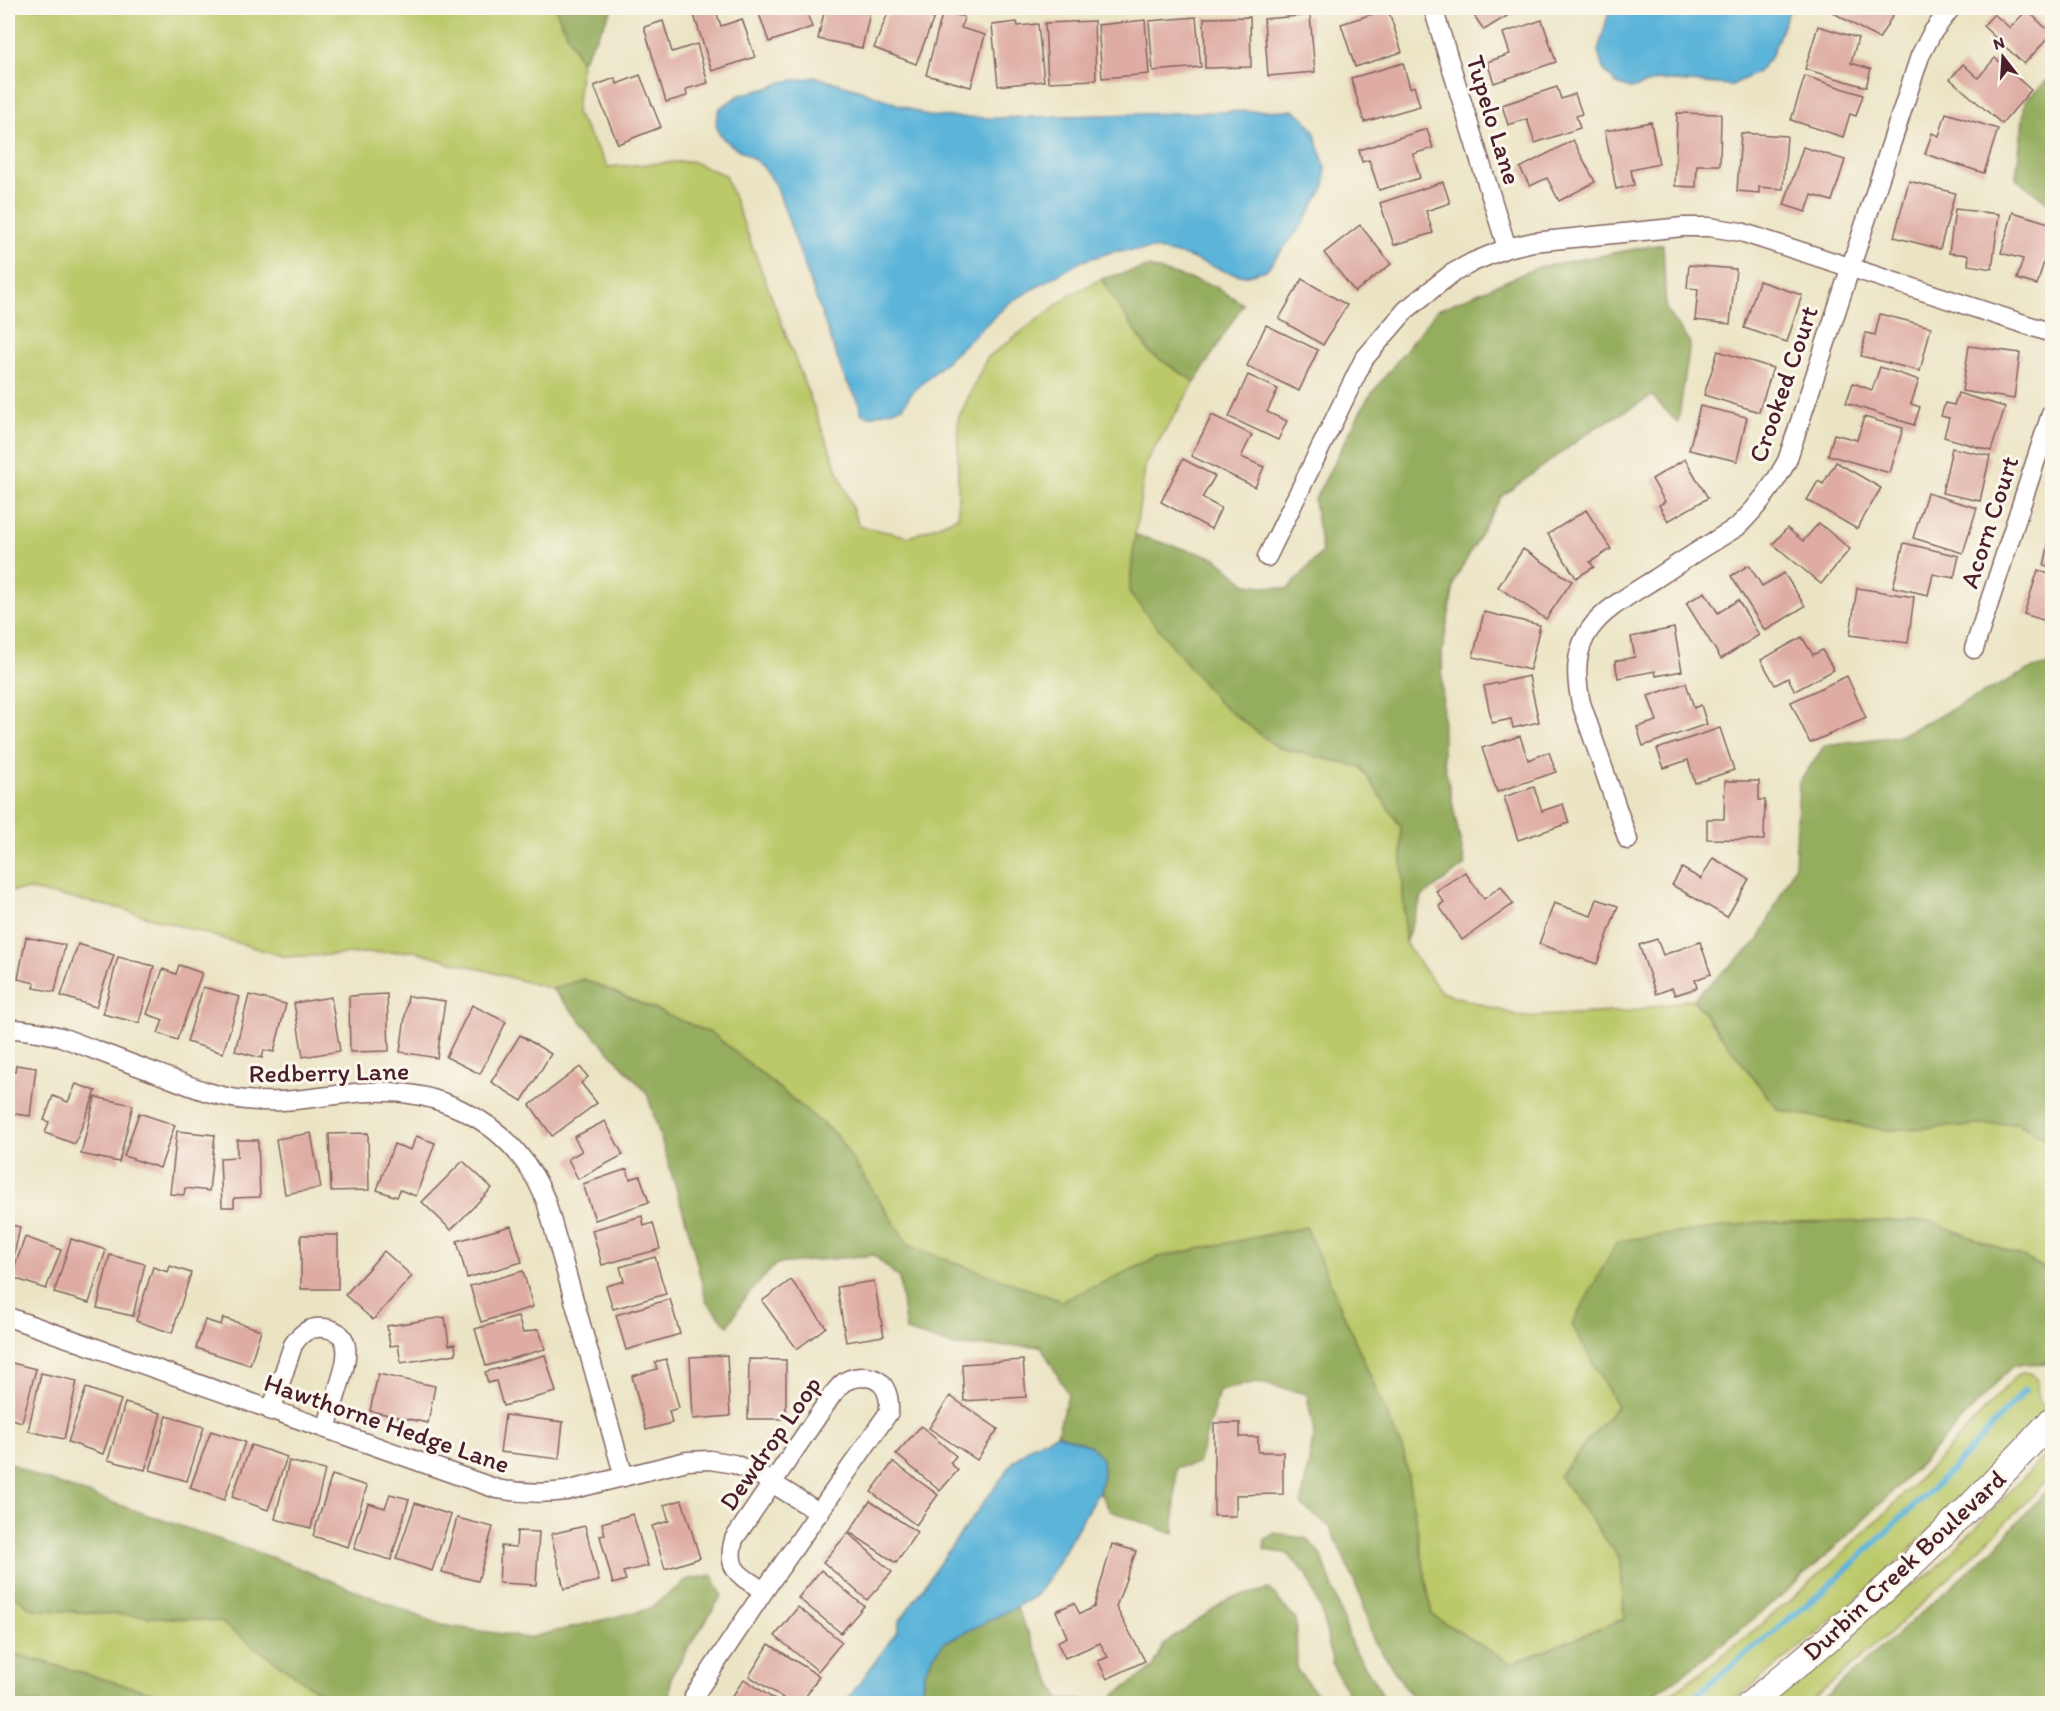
<svg xmlns="http://www.w3.org/2000/svg" width="2060" height="1711" viewBox="0 0 2060 1711" font-family="Itim,sans-serif">
	<style>
		.green { fill: #bcc96b; stroke: #83744b; stroke-width: 1.5 }
		.forest { fill: #95ad5f; stroke: #706645; stroke-width: 1.5 }
		.water { fill: #5bb4d9; stroke: #526a82; stroke-width: 1.5 }
		.lines { fill: none; stroke-linecap: round; stroke-linejoin: round }
		.stream { stroke: #5bb4d9; stroke-width: 6 }
		.building { fill: #deaca2 }
		.street-casing { stroke: #826461; stroke-width: 21 }
		.secondary-casing { stroke: #826461; stroke-width: 28 }
		.street { stroke: #fff; stroke-width: 18 }
		.secondary { stroke: #fff; stroke-width: 26 }
		.labels { text-anchor: middle; dominant-baseline: central; stroke-width: 6; stroke-linejoin: round; paint-order: stroke }
		.street-label { font-size: 26px; fill: #4a1f2b; stroke: #fbf7ec }
	</style>
	<rect width="100%" height="100%" fill="#fbf7ec"/>
	<filter id="ink" filterUnits="userSpaceOnUse"><feTurbulence type="fractalNoise" baseFrequency=".0167" numOctaves="2"/><feDisplacementMap in="SourceGraphic" scale="12" xChannelSelector="R" yChannelSelector="G"/><feConvolveMatrix kernelMatrix="1 2 1 2 8 2 1 2 1" color-interpolation-filters="sRGB"/></filter>
	<filter id="wash" filterUnits="userSpaceOnUse"><feTurbulence type="fractalNoise" baseFrequency=".008" numOctaves="4" result="noise"/><feDisplacementMap in="SourceGraphic" scale="24" xChannelSelector="R" yChannelSelector="G"/><feGaussianBlur stdDeviation="1.35" result="paint"/><feColorMatrix in="noise" values="0 0 0 0 0 0 0 0 0 0 0 0 0 0 0 0 0 1.4 0 .05"/><feComposite in="paint" operator="in"/></filter>
	<g filter="url(#wash)">
		<rect width="100%" height="100%" fill="#ebe4c4"/>
		<g class="green">
			<path d="M8 8H555L581 63 576 113 608 167 691 161 725 175 859 526 910 537 958 517V419L987 358 1070 295 1101 279 1150 353 1195 382 1146 462 1135 535 1130 592 1277 747 1361 767 1401 827 1405 943 1441 992 1523 1017 1630 1011 1693 999 1778 1110 1886 1130 2017 1123 2052 1141V1273L2025 1258 1572 1325 1617 1406 1559 1476 1621 1560 1624 1619 1511 1664 1432 1615 1404 1454 1306 1227 1159 1257 1062 1302 909 1246 837 1136 713 1034 583 979 552 989 415 951 286 957 118 908 31 890 8 891Z"/>
			<path d="M2024 1372 2032 1374 2038 1380 2037 1397 2047 1409 1963 1499 1882 1576 1820 1631 1730 1703 1657 1704C1790 1611 1906 1498 2014 1378Z"/>
			<path d="M2052 1448V1474C1977 1556 1894 1631 1808 1703L1764 1704 1892 1597 1931 1574Z"/>
			<path d="M8 1590 32 1609 219 1621 321 1694 370 1703H188L8 1652Z"/>
		</g>
		<g class="forest">
			<path d="M555 8H613L581 63Z"/>
			<path d="M2052 76V205L2016 179 2025 101Z"/>
			<path d="M1663 244 1666 310 1690 343 1678 423 1652 396 1595 428 1501 497 1455 580 1442 652 1443 757 1465 865 1422 897 1405 943 1401 827 1361 767 1277 747 1219 703 1129 592 1135 535 1216 558 1246 584 1288 589 1322 552 1314 501 1366 401 1437 310 1539 267Z"/>
			<path d="M1148 267 1214 286 1243 304 1195 382 1150 353 1101 279Z"/>
			<path d="M2052 664V1141L2017 1123 1886 1130 1778 1110 1693 999 1759 940 1795 865 1799 782 1825 745 1899 736 2027 671Z"/>
			<path d="M583 979 713 1034 837 1136 909 1246 1062 1301 1159 1257 1306 1227 1404 1454 1432 1615 1511 1664 1624 1619 1621 1560 1559 1476 1617 1406 1572 1325 1617 1241 1761 1222 1929 1221 2025 1258 2052 1273V1363L2024 1364 2011 1367C1899 1490 1780 1609 1642 1703H1416L1373 1639 1358 1590 1330 1527 1301 1505 1314 1433 1307 1394 1256 1382 1219 1391 1198 1464 1176 1467 1174 1534 1110 1511 1099 1491 1103 1474 1091 1446 1057 1434 1068 1394 1041 1346H954L906 1331 899 1278 874 1255 776 1264 744 1299 728 1326 706 1301 690 1234 647 1093 552 989Z"/>
			<path d="M8 1462 38 1477 279 1560 441 1625 528 1638 648 1609 689 1579 712 1575 722 1595 671 1676 669 1703H370L321 1694 219 1621 32 1609 8 1590Z"/>
			<path d="M2052 1484V1703H1819L1996 1547Z"/>
			<path d="M1275 1533 1307 1539 1322 1556 1352 1646 1380 1690 1384 1703H1353L1333 1666 1324 1620 1307 1574 1286 1553 1264 1550 1265 1539Z"/>
			<path d="M1269 1589 1296 1620 1297 1670 1325 1703 920 1704 924 1673 932 1658 943 1643 1016 1607 1059 1698 1103 1703 1153 1668 1164 1644 1228 1599Z"/>
			<path d="M8 1652 188 1703H8Z"/>
		</g>
		<g class="water">
			<path d="M1613 8H1790L1771 57 1758 72 1732 85 1659 80 1631 89 1617 84 1603 69 1598 51 1609 12Z"/>
			<path d="M816 77 858 89 928 116 990 118 1293 110 1304 117 1314 131 1325 167V186L1303 224 1266 270 1244 276 1227 272 1186 256 1154 249 1116 251 1082 261 1009 303 910 395 903 407 870 416 862 414 857 398 844 377 776 185C771 179 767 171 762 166 743 147 704 142 720 108L740 95 769 88 782 82Z"/>
			<path d="M1057 1434 1091 1446 1102 1459 1103 1474 1099 1491 1048 1579 1035 1596 1016 1607 943 1643 932 1658 924 1673 920 1703H845L898 1630 899 1622 941 1561 1014 1461 1030 1447Z"/>
		</g>
		<g class="lines">
			<path class="stream" d="M1685 1704 1826 1589 1954 1468 2025 1390"/>
		</g>
		<g id="blocks">
			<g class="building">
				<path d="M698 8H715L721 26 742 19 755 57 712 71 692 9Z"/>
				<path d="M757 8H805L812 27 769 42Z"/>
				<path d="M825 8H871L862 48 818 39Z"/>
				<path d="M890 8H916L935 15 916 64 874 48Z"/>
				<path d="M1477 8H1520L1484 30 1471 11Z"/>
				<path d="M1834 8H1897L1879 39 1832 12Z"/>
				<path d="M1388 9 1402 52 1355 67 1341 24Z"/>
				<path d="M2027 10 2052 34 2024 64 1983 26 1994 14 2010 28Z"/>
				<path d="M943 11 964 17 961 28 985 35 971 87 926 75Z"/>
				<path d="M1310 15 1315 72 1268 76 1264 19Z"/>
				<path d="M1196 17 1201 67 1153 71 1149 21Z"/>
				<path d="M1250 17 1251 67 1205 68 1204 18Z"/>
				<path d="M1145 20 1149 74 1102 78 1098 25Z"/>
				<path d="M1542 20 1556 62 1494 83 1487 62 1510 54 1503 33Z"/>
				<path d="M663 21 672 52 697 44 708 83 686 89 687 96 666 102 644 27Z"/>
				<path d="M1094 21 1096 80 1048 82 1045 23Z"/>
				<path d="M1017 22 1018 26 1038 24 1044 81 998 86 992 25Z"/>
				<path d="M1818 26 1858 38 1851 63 1871 69 1866 87 1805 69Z"/>
				<path d="M1995 58 2031 90 2002 124 1950 79 1963 64 1978 78Z"/>
				<path d="M1403 63 1410 88 1414 86 1420 106 1364 122 1351 78Z"/>
				<path d="M640 75 661 127 618 144 594 86 615 78 617 84Z"/>
				<path d="M1805 76 1863 95 1856 116 1850 114 1843 137 1791 120Z"/>
				<path d="M1557 87 1561 99 1575 94 1582 114 1576 116 1580 128 1535 143 1527 119 1508 125 1502 105Z"/>
				<path d="M1677 113 1721 114 1720 165H1697L1696 187 1675 186Z"/>
				<path d="M1946 113 1998 129 1984 173 1925 154 1932 133 1939 136Z"/>
				<path d="M1651 122 1659 164 1631 170 1634 185 1616 189 1605 131Z"/>
				<path d="M1427 129 1433 148 1413 154 1420 178 1379 190 1369 160 1362 162 1359 150Z"/>
				<path d="M1741 133 1787 136 1783 189 1759 187V193L1737 191Z"/>
				<path d="M1573 140 1595 182 1559 201 1547 178 1530 186 1520 168Z"/>
				<path d="M1803 147 1845 160 1832 201 1812 195 1806 212 1784 205Z"/>
				<path d="M1909 181 1955 193 1940 249 1894 237Z"/>
				<path d="M1443 182 1450 203 1426 211 1433 233 1394 245 1380 203Z"/>
				<path d="M1955 209 1999 214 1992 269 1968 265 1969 255 1949 253Z"/>
				<path d="M2013 212 2052 224V235L2037 285 2017 279 2023 259 2001 253Z"/>
				<path d="M1360 225 1391 264 1355 292 1324 253Z"/>
				<path d="M1689 265 1736 269 1730 324 1695 320 1698 289 1687 288Z"/>
				<path d="M1302 279 1347 305 1323 345 1279 319Z"/>
				<path d="M1759 281 1802 295 1787 342 1744 328Z"/>
				<path d="M1880 314 1931 327 1920 371 1861 356 1866 333 1875 335Z"/>
				<path d="M1266 325 1318 350 1299 391 1247 366Z"/>
				<path d="M1969 346 2020 353 2014 399 1962 391Z"/>
				<path d="M1718 351 1773 368 1759 412 1704 395Z"/>
				<path d="M1880 367 1919 380 1911 404 1920 407 1914 425 1846 403 1853 383 1872 390Z"/>
				<path d="M1248 375 1278 389 1267 412 1287 421 1278 440 1229 417Z"/>
				<path d="M1958 393 2005 407 1991 451 1944 437 1949 418 1941 416 1945 403 1954 405Z"/>
				<path d="M1700 406 1747 417 1737 461 1689 450Z"/>
				<path d="M1212 415 1252 435 1241 457 1264 467 1255 487 1191 456Z"/>
				<path d="M1864 417 1903 428 1890 473 1828 455 1834 434 1857 440Z"/>
				<path d="M1952 448 1990 456 1980 501 1942 493Z"/>
				<path d="M1183 459 1215 476 1202 498 1221 508 1211 529 1161 502Z"/>
				<path d="M1685 459 1708 498 1668 521 1659 505 1665 502 1652 479Z"/>
				<path d="M1836 462 1881 488 1857 529 1807 500 1818 481 1823 484Z"/>
				<path d="M1927 493 1977 508 1963 553 1913 538Z"/>
				<path d="M1586 510 1611 549 1590 562 1594 567 1576 578 1548 534Z"/>
				<path d="M1819 523 1850 549 1821 584 1773 544 1787 528 1803 541Z"/>
				<path d="M2051 532H2052V568L2044 566Z"/>
				<path d="M1904 543 1959 556 1954 578 1933 574 1928 595 1893 587Z"/>
				<path d="M1523 549 1572 581 1546 619 1498 587Z"/>
				<path d="M1749 565 1762 586 1784 573 1805 606 1765 631 1731 576Z"/>
				<path d="M2038 570 2051 575 2049 582 2052 583V623L2024 614Z"/>
				<path d="M1857 588 1914 597 1908 643 1850 635Z"/>
				<path d="M1705 592 1718 613 1738 600 1759 635 1721 659 1686 603Z"/>
				<path d="M1484 612 1540 625 1530 670 1473 657Z"/>
				<path d="M1674 628 1682 671 1656 676 1655 671 1618 678 1615 661 1635 657 1631 637Z"/>
				<path d="M1802 637 1813 655 1822 650 1834 670 1795 691 1788 678 1775 685 1761 660Z"/>
				<path d="M1529 676 1539 722 1513 728 1511 719 1492 723 1484 686Z"/>
				<path d="M1847 676 1866 718 1810 743 1791 702Z"/>
				<path d="M1686 683 1694 708 1701 705 1707 724 1643 746 1637 727 1657 721 1648 696Z"/>
				<path d="M1720 728 1734 770 1695 783 1688 760 1664 768 1657 749Z"/>
				<path d="M1520 736 1528 760 1549 752 1556 772 1497 792 1482 748Z"/>
				<path d="M1725 781H1759V800H1765L1764 840 1707 839V819H1724Z"/>
				<path d="M1534 787 1542 811 1563 804 1569 823 1518 840 1504 797Z"/>
				<path d="M1713 858 1749 879 1727 917 1672 885 1682 868 1701 879Z"/>
				<path d="M1465 872 1484 899 1501 886 1513 904 1462 940 1439 906 1444 902 1436 891Z"/>
				<path d="M1597 899 1618 906 1597 964 1539 944 1554 903 1591 916Z"/>
				<path d="M8 922H11L15 982H8Z"/>
				<path d="M26 937 65 945 55 992 34 988 35 983 18 979Z"/>
				<path d="M1657 939 1663 955 1700 942 1711 974 1695 980 1697 988 1675 995 1672 988 1656 994 1639 945Z"/>
				<path d="M78 944 114 955 96 1007 61 996Z"/>
				<path d="M118 957 154 966 139 1023 103 1014Z"/>
				<path d="M179 965 202 973 177 1040 158 1033 163 1020 147 1014 163 969 176 974Z"/>
				<path d="M203 987 240 997 223 1053 187 1042Z"/>
				<path d="M387 994 389 1051 350 1052 349 996Z"/>
				<path d="M249 995 286 1004 274 1052 264 1050 262 1058 235 1051Z"/>
				<path d="M408 996 445 1001 437 1058 400 1052Z"/>
				<path d="M331 997 340 1051 303 1057 294 1003Z"/>
				<path d="M472 1005 506 1022 480 1074 446 1057Z"/>
				<path d="M520 1035 551 1054 522 1101 491 1082Z"/>
				<path d="M16 1065 36 1068 30 1116 8 1113V1071L15 1072Z"/>
				<path d="M580 1067 588 1077 581 1083 597 1103 552 1136 530 1105Z"/>
				<path d="M76 1084 96 1091 75 1144 45 1133 49 1122 44 1120 53 1096 68 1102Z"/>
				<path d="M95 1097 133 1105 119 1162 81 1154Z"/>
				<path d="M139 1113 175 1125 160 1168 124 1156Z"/>
				<path d="M605 1121 623 1155 578 1179 568 1159 582 1151 574 1137Z"/>
				<path d="M177 1131 215 1135 209 1191 185 1188 184 1195 170 1194Z"/>
				<path d="M311 1133 321 1188 285 1194 276 1139Z"/>
				<path d="M368 1133 369 1190 331 1191 329 1134Z"/>
				<path d="M416 1136 435 1143 416 1196 400 1190 397 1197 377 1190 394 1144 411 1150Z"/>
				<path d="M237 1140H258L260 1197 234 1198V1207H222L220 1158 237 1157Z"/>
				<path d="M463 1161 492 1188 451 1230 422 1202Z"/>
				<path d="M627 1169 630 1179 640 1176 649 1202 595 1220 583 1184Z"/>
				<path d="M642 1216 644 1226 653 1223 660 1249 602 1265 592 1230Z"/>
				<path d="M8 1224 20 1227 10 1275 8 1274Z"/>
				<path d="M511 1226 522 1262 467 1278 457 1241Z"/>
				<rect x="301" y="1235" width="37" height="54"/>
				<path d="M25 1237 61 1250 46 1289 11 1277Z"/>
				<path d="M71 1239 106 1250 89 1303 54 1293Z"/>
				<path d="M384 1251 412 1276 373 1320 345 1295Z"/>
				<path d="M110 1255 145 1264 133 1316 97 1308Z"/>
				<path d="M655 1257 666 1294 613 1309 606 1286 624 1281 620 1267Z"/>
				<path d="M170 1266 191 1273 172 1333 136 1321 153 1267 168 1272Z"/>
				<path d="M523 1271 533 1307 481 1322 470 1286Z"/>
				<path d="M791 1280 826 1327 797 1349 762 1301Z"/>
				<path d="M874 1281 884 1336 846 1342 837 1287Z"/>
				<path d="M670 1299 680 1334 626 1350 616 1315Z"/>
				<path d="M445 1317 449 1345 455 1344 456 1354 401 1363 398 1345 390 1346 387 1326Z"/>
				<path d="M518 1317 523 1333 539 1329 545 1349 486 1366 475 1329Z"/>
				<path d="M223 1318 261 1330 250 1365 196 1348 205 1320 221 1325Z"/>
				<path d="M545 1355 556 1392 503 1406 496 1381 488 1383 485 1372Z"/>
				<path d="M727 1355 730 1416 693 1419 690 1357Z"/>
				<path d="M666 1359 679 1408 669 1411 672 1423 646 1430 632 1376 657 1369 655 1362Z"/>
				<path d="M749 1359 786 1360V1419H748Z"/>
				<path d="M1023 1360 1026 1397 964 1401 962 1364Z"/>
				<path d="M8 1362 36 1369 22 1422 8 1418Z"/>
				<path d="M41 1373 77 1381 64 1439 28 1431Z"/>
				<path d="M378 1374 435 1386 428 1423 370 1411Z"/>
				<path d="M86 1388 121 1400 103 1454 68 1442Z"/>
				<path d="M950 1396 998 1429 977 1460 929 1428Z"/>
				<path d="M125 1403 161 1413 145 1470 108 1460Z"/>
				<path d="M505 1415 563 1422 559 1459 500 1452Z"/>
				<path d="M167 1416 204 1427 187 1481 150 1470Z"/>
				<path d="M1214 1423H1240V1437H1258V1452H1283V1494L1236 1495V1516H1214Z"/>
				<path d="M921 1426 956 1456 950 1463 958 1470 940 1491 896 1454Z"/>
				<path d="M211 1431 245 1442 224 1500 190 1488Z"/>
				<path d="M251 1445 287 1457 268 1510 232 1497Z"/>
				<path d="M289 1461 325 1470 311 1528 275 1519Z"/>
				<path d="M893 1462 938 1495 916 1525 871 1492Z"/>
				<path d="M332 1475 367 1486 348 1547 313 1536Z"/>
				<path d="M390 1494 409 1499 391 1560 354 1549 368 1503 385 1508Z"/>
				<path d="M682 1500 700 1558 665 1569 652 1526 669 1521 664 1505Z"/>
				<path d="M870 1501 917 1532 896 1563 849 1532Z"/>
				<path d="M415 1503 451 1515 432 1571 396 1559Z"/>
				<path d="M633 1514 648 1566 623 1572 626 1580 613 1584 600 1536 605 1535 602 1523Z"/>
				<path d="M457 1518 493 1527 478 1581 442 1572Z"/>
				<path d="M585 1526 599 1581 564 1589 551 1534Z"/>
				<path d="M517 1531 539 1532 536 1585 499 1583 501 1546 516 1547Z"/>
				<path d="M848 1533 892 1572 867 1600 823 1562Z"/>
				<path d="M1112 1544 1136 1551 1116 1607 1145 1661 1107 1679 1098 1661 1108 1657 1100 1643 1065 1658 1057 1642 1067 1637 1056 1611 1074 1603 1080 1614 1094 1607Z"/>
				<path d="M821 1570 864 1606 841 1633 798 1598Z"/>
				<path d="M798 1607 842 1642 818 1671 775 1636Z"/>
				<path d="M769 1644 819 1676 801 1704H792L749 1676Z"/>
				<path d="M744 1679 781 1704H727Z"/>
			</g>
		</g>
	</g>
	<g filter="url(#ink)">
		<use href="#blocks" fill-opacity="0" stroke="#826461" stroke-width="1.5"/>
		<g class="lines">
			<g class="street-casing">
				<g id="street">
					<path d="M1433 8 1507 248"/>
					<path d="M1267 557 1364 359 1406 310 1451 274 1473 262 1507 248 1533 242 1683 227H1709L1741 232 2052 333"/>
					<path d="M1974 649 2052 411"/>
					<path d="M1628 840 1581 703C1565 631 1601 613 1655 579 1682 561 1709 544 1737 527 1758 507 1773 487 1787 461L1920 56 1932 33 1951 8"/>
					<path d="M8 1028 39 1032 61 1037C93 1049 126 1062 159 1074 187 1085 215 1097 246 1100 287 1105 328 1094 369 1092 434 1089 497 1116 532 1173 538 1181 542 1192 546 1201L624 1477"/>
					<path d="M8 1317 497 1489C520 1493 542 1494 566 1491L687 1461 710 1460 734 1464 756 1473 820 1513"/>
					<path d="M271 1411 293 1345C300 1334 309 1326 324 1328 358 1332 345 1367 338 1389 334 1402 330 1416 326 1429"/>
					<path d="M694 1696 764 1591 889 1412C890 1395 885 1378 865 1377 859 1377 851 1378 846 1381 841 1383 836 1391 832 1395L734 1539C725 1571 741 1576 764 1591"/>
				</g>
			</g>
			<g class="secondary-casing">
				<path id="secondary" d="M1750 1704C1801 1662 1851 1621 1899 1576 1952 1526 2003 1474 2052 1420"/>
			</g>
			<use href="#street" class="street"/>
			<use href="#secondary" class="secondary"/>
		</g>
	</g>
	<g class="labels">
		<g class="street-label">
			<text transform="translate(1494 120) rotate(73)">Tupelo Lane</text>
			<text transform="translate(1783 384) rotate(-71)">Crooked Court</text>
			<text transform="translate(1989 522) rotate(-72)">Acorn Court</text>
			<text transform="translate(329 1072) rotate(-1)">Redberry Lane</text>
			<text transform="translate(387 1423) rotate(19)">Hawthorne Hedge Lane</text>
			<text transform="translate(770 1443) rotate(-55)">Dewdrop Loop</text>
			<text transform="translate(1904 1565) rotate(-43)">Durbin Creek Boulevard</text>
		</g>
	</g>
	<rect width="2060" height="1711" fill="none" stroke="#fbf7ec" stroke-width="30"/>
	<g transform="translate(2003 57) rotate(343)" stroke="#fbf7ec" stroke-width="4.5" paint-order="stroke">
	<path d="M0-4.5L10 22L0 15L-10 22Z" fill="#4a1f2b"/>
	<text y="-9" font-size="16" font-weight="bold" text-anchor="middle" fill="#4a1f2b">N</text>
	</g>
</svg>
